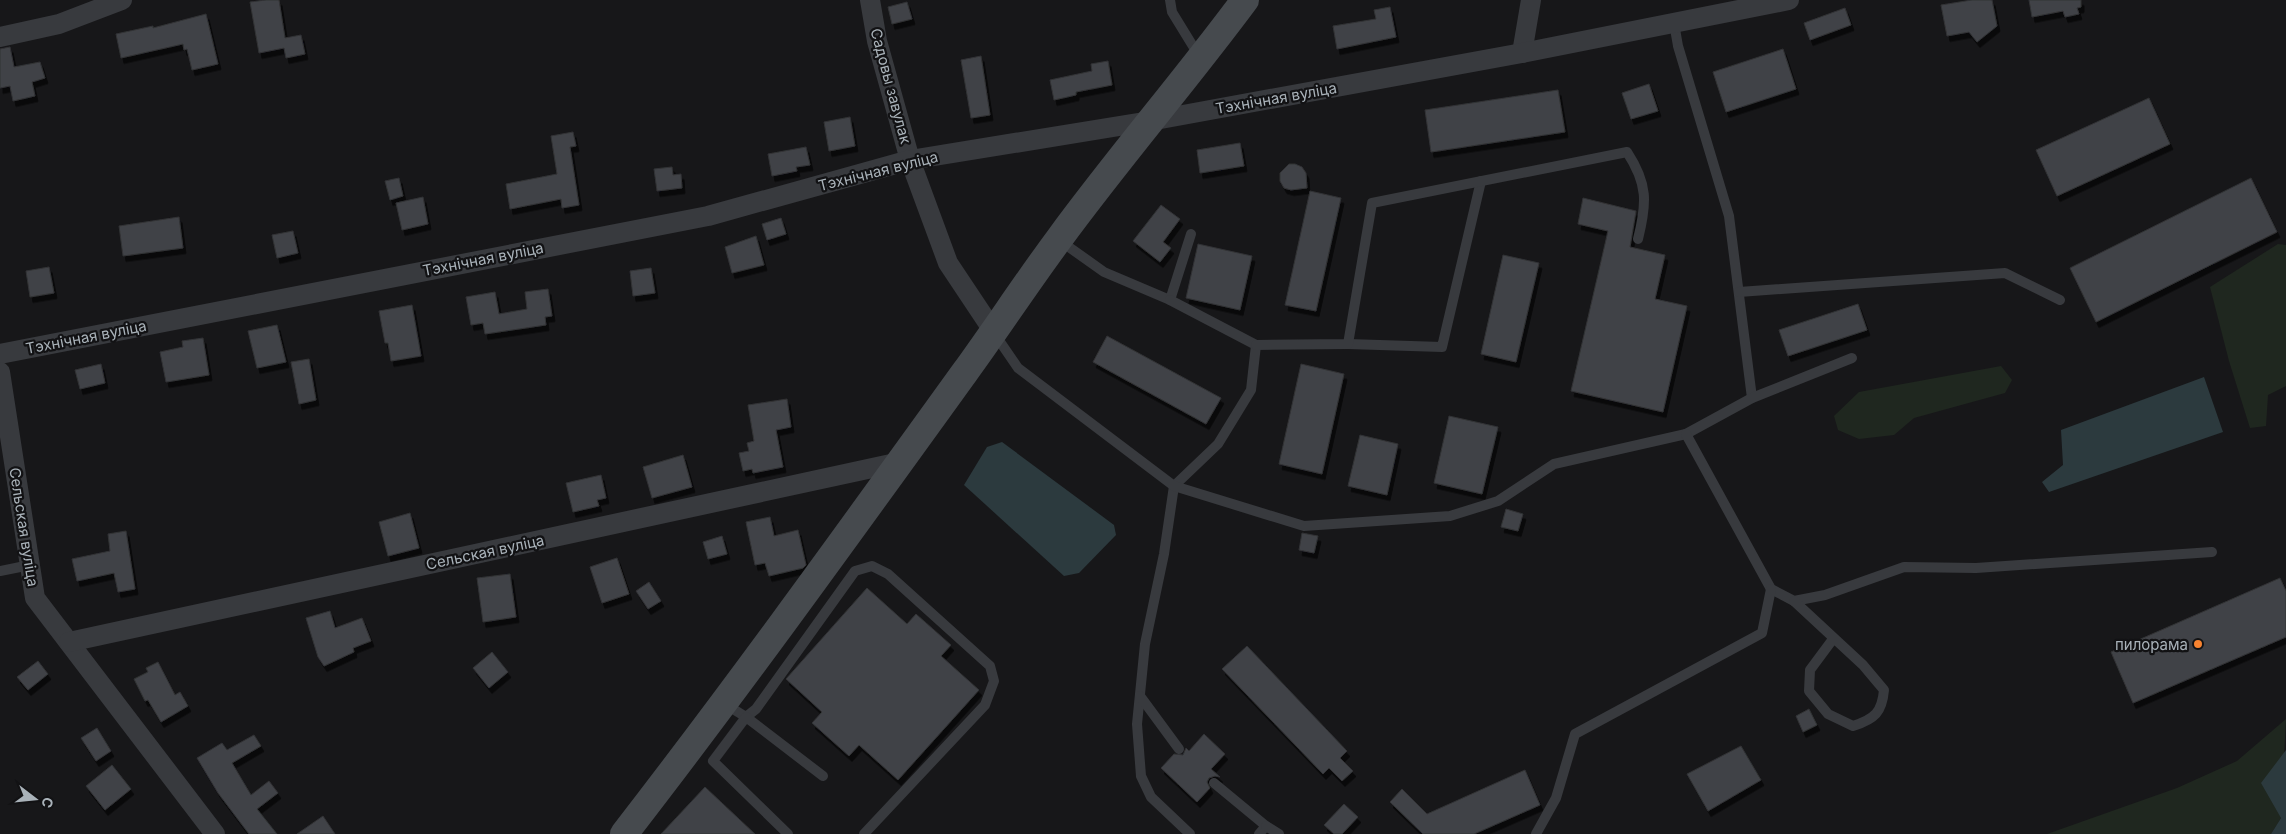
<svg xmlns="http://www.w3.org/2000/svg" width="2286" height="834" viewBox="0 0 2286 834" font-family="Inter,sans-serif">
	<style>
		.green { fill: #1f271f }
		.water { fill: #2c3a3e }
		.building { fill: #414346; stroke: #313235; filter: url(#shadow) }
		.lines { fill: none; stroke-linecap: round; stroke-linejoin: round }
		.lane { stroke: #383a3e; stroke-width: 10 }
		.street { stroke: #383a3e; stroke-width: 20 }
		.secondary { stroke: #464a4e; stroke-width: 28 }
		.poi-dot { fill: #f88330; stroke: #121214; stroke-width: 2 }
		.labels { text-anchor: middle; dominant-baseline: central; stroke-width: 4.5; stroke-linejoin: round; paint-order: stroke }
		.street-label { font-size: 15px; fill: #a9b2b9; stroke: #121214 }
		.poi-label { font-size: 15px; fill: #a9b2b9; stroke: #121214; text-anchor: end }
	</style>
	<defs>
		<filter id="shadow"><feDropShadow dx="3" dy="5.5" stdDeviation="0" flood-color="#0009"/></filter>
	</defs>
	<rect width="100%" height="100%" fill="#171719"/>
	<g class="green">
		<path d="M2278 244 2286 245V386L2268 395 2266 426 2250 428 2229 361 2210 287Z"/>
		<path d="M2001 366 2012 380 2005 393 1914 418 1894 435 1859 439 1838 430 1834 416 1859 392Z"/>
		<path d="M2286 719 2281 818 2271 834H2047L2177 788 2237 761Z"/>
	</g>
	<g class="water">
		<path d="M2204 377 2223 432 2049 492 2042 482 2063 465 2061 430Z"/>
		<path d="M1002 442 1114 525 1116 535 1079 573 1064 576 964 485 987 447Z"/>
		<path d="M2286 750V834H2271L2281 818 2261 783Z"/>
	</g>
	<g class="building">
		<path d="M266 0H279L285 38 301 35 305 54 286 58 284 48 259 53 250 2Z"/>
		<path d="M1972 0H1992L1997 26 1977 42 1969 32 1947 36 1941 5Z"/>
		<path d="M2029 0H2081V7L2077 8 2079 14 2065 17 2063 11 2032 17Z"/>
		<path d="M907 2 912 19 892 24 888 7Z"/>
		<path d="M1390 7 1396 37 1337 49 1333 26 1376 19 1374 10Z"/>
		<path d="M1845 8 1851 25 1810 40 1804 23Z"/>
		<path d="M206 14 218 64 192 70 187 49 184 50 183 44 121 58 116 34 153 26V28Z"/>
		<path d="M10 47 14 67 40 62 45 78 32 82 35 96 13 101 10 86 0 88V49Z"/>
		<path d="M1783 49 1796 89 1726 112 1713 72Z"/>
		<path d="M981 56 990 115 971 118 961 60Z"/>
		<path d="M1108 61 1112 85 1076 92V95L1054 100 1050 80 1092 71 1091 64Z"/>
		<path d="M1649 84 1658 111 1631 119 1622 93Z"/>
		<path d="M1558 90 1565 132 1431 152 1425 110Z"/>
		<path d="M2149 98 2170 144 2057 196 2036 150Z"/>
		<path d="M850 117 855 146 829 151 824 122Z"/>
		<path d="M573 132 576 146 570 147 579 205 562 208 561 199 510 209 506 184 557 174 551 136Z"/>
		<path d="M1240 143 1244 166 1200 173 1197 150Z"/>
		<path d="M806 147 810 165 796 167 797 171 772 176 768 154Z"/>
		<path d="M1289 164H1295L1302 167 1306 173 1307 188 1291 190 1284 188 1280 181V173Z"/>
		<path d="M672 167 673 175 681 174 682 188 657 191 654 169Z"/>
		<path d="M399 178 403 196 390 200 385 181Z"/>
		<path d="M2251 178 2277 232 2096 322 2070 268Z"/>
		<path d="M1310 191 1341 198 1316 311 1285 305Z"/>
		<path d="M423 197 428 224 402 230 396 203Z"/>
		<path d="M1583 198 1636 211 1630 247 1665 255 1655 299 1687 306 1663 412 1571 391 1608 231 1578 224Z"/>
		<path d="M1161 205 1180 219 1163 242 1171 248 1160 262 1133 241Z"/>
		<path d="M179 217 183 248 123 256 119 226Z"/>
		<path d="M781 218 786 234 767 240 762 224Z"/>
		<path d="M293 231 298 253 277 258 272 235Z"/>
		<path d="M756 236 764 265 732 273 725 247Z"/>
		<path d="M1198 244 1252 256 1240 310 1186 298Z"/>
		<path d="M1503 255 1539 263 1516 362 1481 354Z"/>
		<path d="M49 267 54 293 30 297 26 271Z"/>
		<path d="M651 268 655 293 633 296 630 271Z"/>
		<path d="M548 289 552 316 545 317 546 325 485 334 483 323 471 325 466 297 495 292 499 314 527 309 525 292Z"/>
		<path d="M1858 304 1867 330 1788 356 1779 330Z"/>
		<path d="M412 305 421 356 391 361 388 343H385L379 311Z"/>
		<path d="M277 325 286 362 257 368 248 331Z"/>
		<path d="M1107 336 1221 398 1206 424 1093 362Z"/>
		<path d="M203 338 209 375 166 382 160 352 183 347 182 341Z"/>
		<path d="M309 359 316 400 299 404 291 362Z"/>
		<path d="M101 364 105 383 80 389 75 370Z"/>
		<path d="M1301 364 1344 374 1322 474 1279 464Z"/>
		<path d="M787 399 791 427 776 430 783 467 753 473 752 469 743 471 739 453 749 451 747 443 754 441 748 405Z"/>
		<path d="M1449 416 1498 427 1482 494 1434 483Z"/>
		<path d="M1360 435 1398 444 1387 495 1348 486Z"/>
		<path d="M683 455 692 487 652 498 643 467Z"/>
		<path d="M601 475 606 498 597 500 599 506 573 512 566 483Z"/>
		<path d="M1506 509 1523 514 1518 531 1501 527Z"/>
		<path d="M410 513 419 548 388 556 379 522Z"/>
		<path d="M770 517 774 536 798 530 806 565 803 568 769 576 765 563 755 565 746 522Z"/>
		<path d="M126 531 135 589 118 592 114 573 77 581 72 559 110 551 108 534Z"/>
		<path d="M1302 533 1318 536 1314 553 1299 550Z"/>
		<path d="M722 536 727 554 708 559 703 542Z"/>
		<path d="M617 558 629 594 602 603 590 567Z"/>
		<path d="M510 574 516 617 483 622 477 578Z"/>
		<path d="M2280 578 2286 591V637L2133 703 2111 652Z"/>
		<path d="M649 582 661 601 648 609 636 591Z"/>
		<path d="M867 588 907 624 916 614 951 645 941 656 979 690 898 780 859 745 849 756 812 723 822 712 786 679Z"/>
		<path d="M330 611 335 628 362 618 371 641 353 648 354 652 324 666 318 657 306 618Z"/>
		<path d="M1247 646 1347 751 1340 758 1353 771 1342 781 1329 768 1323 774 1222 669Z"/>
		<path d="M492 652 508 672 489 688 473 668Z"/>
		<path d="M38 661 48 674 28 690 17 677Z"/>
		<path d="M158 662 175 695 180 692 188 706 161 722 148 700 145 701 134 679 148 672 146 668Z"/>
		<path d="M1809 709 1817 725 1803 732 1796 716Z"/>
		<path d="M97 728 111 751 96 761 81 738Z"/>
		<path d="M1204 734 1225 754 1211 769 1220 777 1215 776 1209 778 1207 782 1210 788 1197 802 1161 768 1174 754 1183 755 1186 748 1189 751Z"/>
		<path d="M254 735 261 746 232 763 251 795 269 781 278 793 257 809 277 834H249L218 793 197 758 222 743 227 750Z"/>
		<path d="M1741 746 1761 780 1708 811 1687 774Z"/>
		<path d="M112 765 131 789 105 810 86 786Z"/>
		<path d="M1525 770 1540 805 1474 834H1423L1390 802 1402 789 1427 814Z"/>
		<path d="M705 787 755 834H661Z"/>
		<path d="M1344 804 1358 817 1342 834H1334L1324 825Z"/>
		<path d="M323 816 335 834H297Z"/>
	</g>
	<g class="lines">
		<g class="lane">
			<path d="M1170 0 1172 12 1199 56"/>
			<path d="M1674 23 1678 46 1729 216 1752 398"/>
			<path d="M1059 240 1104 272 1170 300 1191 234"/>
			<path d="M1739 292 2005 273 2060 300"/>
			<path d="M1170 300 1256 345 1251 390 1218 444 1174 486 1164 554 1145 644 1137 724 1141 776 1151 797 1190 834"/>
			<path d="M994 333 1018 368 1174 486 1304 526 1450 516 1498 501 1554 464 1686 434 1752 398 1852 358"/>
			<path d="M1348 344 1442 347 1481 181"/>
			<path d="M1256 345 1348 344 1372 203 1627 152C1648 184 1647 203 1638 239"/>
			<path d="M1686 434 1771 589 1794 601 1825 595 1904 567 1976 568 2212 552"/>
			<path d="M0 571 30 565"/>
			<path d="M1794 601 1863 665 1884 690C1882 712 1875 719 1853 726L1828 714 1809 691 1810 670 1833 639"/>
			<path d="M1140 696 1179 749"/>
			<path d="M725 704 746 717 756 709 855 571 872 566 888 574 990 666 994 681 985 705 864 834"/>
			<path d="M1214 783 1266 826 1259 834"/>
			<path d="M1266 826 1279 834"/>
			<path d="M788 834 713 761 746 717 823 776"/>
			<path d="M1536 834 1556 798 1575 734 1762 633 1771 589"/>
		</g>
		<g class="street">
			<path d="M870 0 877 41 910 160 948 263 994 332"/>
			<path d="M0 37 59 24 122 0"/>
			<path d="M1522 53 1531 0"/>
			<path d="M0 354 708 216 910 160 1150 121 1522 53 1789 0"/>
			<path d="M0 372 35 598 215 834"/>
			<path d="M69 642 900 462"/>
		</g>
		<path class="secondary" d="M624 834C741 683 853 527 965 372 997 328 1027 282 1059 239 1119 157 1185 81 1245 0"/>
	</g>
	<circle class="poi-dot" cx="2198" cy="644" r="5"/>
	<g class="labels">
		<g class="street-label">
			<text transform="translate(891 86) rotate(75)">Садовы завулак</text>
			<text transform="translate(1276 98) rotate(-10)">Тэхнічная вуліца</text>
			<text transform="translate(878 171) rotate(-14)">Тэхнічная вуліца</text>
			<text transform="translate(483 259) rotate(-11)">Тэхнічная вуліца</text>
			<text transform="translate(86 337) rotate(-11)">Тэхнічная вуліца</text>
			<text transform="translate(24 527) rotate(81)">Сельская вуліца</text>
			<text transform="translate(485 552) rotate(-12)">Сельская вуліца</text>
		</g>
		<g class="poi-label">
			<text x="2188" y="644">пилорама</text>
		</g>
	</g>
	<g transform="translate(35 799) rotate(106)" stroke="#121214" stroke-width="4" paint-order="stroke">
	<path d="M0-4L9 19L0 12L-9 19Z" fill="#a9b2b9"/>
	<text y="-8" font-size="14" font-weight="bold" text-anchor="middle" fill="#a9b2b9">С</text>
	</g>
</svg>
